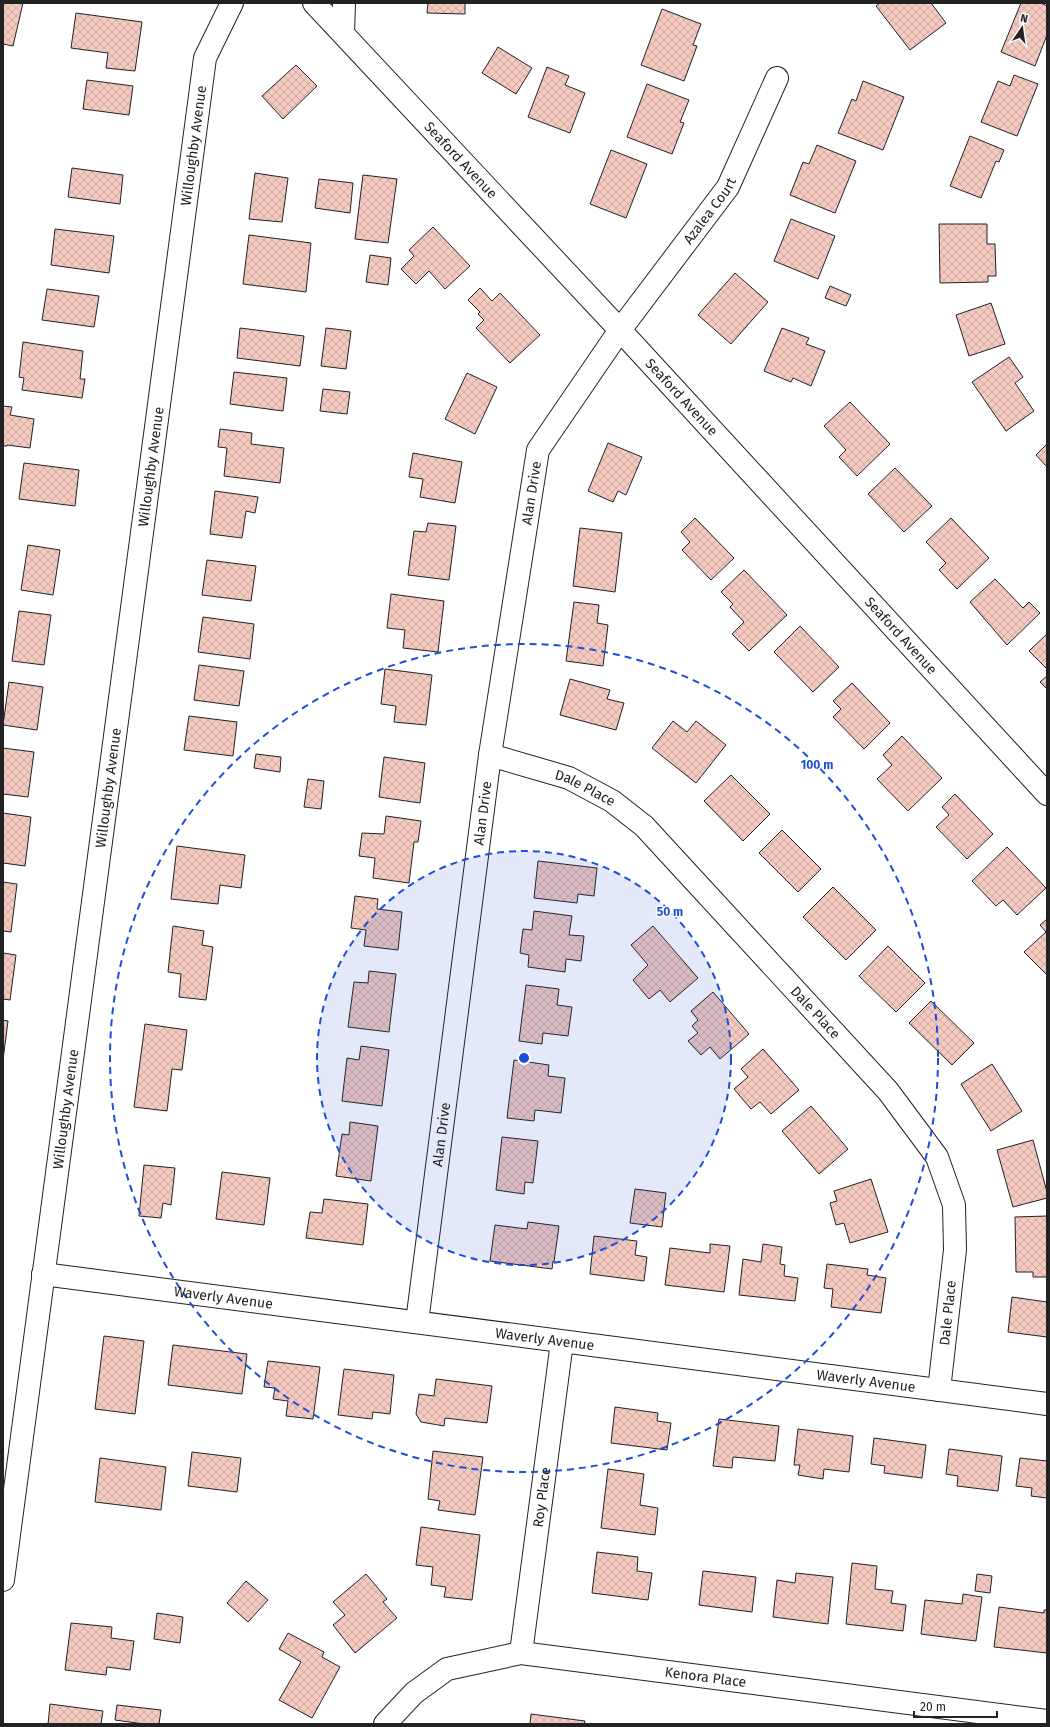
<svg xmlns="http://www.w3.org/2000/svg" width="1050" height="1727" viewBox="0 0 1050 1727" font-family="'Fira Sans',sans-serif">
	<style>
		.building { fill: url(#building-cross-hatch); stroke: #222 }
		.lines { fill: none; stroke-linecap: round; stroke-linejoin: round }
		.street-casing { stroke: #222; stroke-width: 24 }
		.street { stroke: #fff; stroke-width: 22 }
		.ring { fill: none; stroke: #1d4ed8; stroke-width: 2; stroke-dasharray: 7 5 }
		.labels { text-anchor: middle; dominant-baseline: central; stroke-width: 3; stroke-linejoin: round; paint-order: stroke }
		.street-label { font-size: 14px; fill: #222; stroke: #fff }
		.centre { fill: #1d4ed8; stroke: #fff; stroke-width: 2 }
		.ring-label { font-size: 12px; text-anchor: middle; font-weight: bold; fill: #1d4ed8; stroke: #fff; stroke-width: 3; stroke-linejoin: round; paint-order: stroke }
	</style>
	<defs>
		<pattern id="building-cross-hatch" width="8" height="8" patternUnits="userSpaceOnUse"><rect width="8" height="8" fill="#f3c9c0"/><path d="M0 0l8 8M0 8l8-8" fill="none" stroke="#d0aca5"/></pattern>
	</defs>
	<rect width="100%" height="100%" fill="#fff"/>
	<g class="building">
		<path d="M3 3H23L13 46 3 44Z"/>
		<path d="M428 3H465V14L427 13Z"/>
		<path d="M880 3H931L946 23 910 50 876 6Z"/>
		<path d="M1021 3H1041L1047 6V35L1035 66 1001 52Z"/>
		<path d="M662 9 701 24 693 45 697 46 684 81 641 65Z"/>
		<path d="M76 13 142 22 135 71 106 68 108 53 71 48Z"/>
		<path d="M498 47 532 68 516 94 482 73Z"/>
		<path d="M296 65 317 86 283 119 262 96Z"/>
		<path d="M547 67 569 76 565 85 585 93 570 133 528 117Z"/>
		<path d="M1014 75 1038 84 1017 136 981 122 998 81 1010 86Z"/>
		<path d="M87 80 133 86 129 115 83 109Z"/>
		<path d="M863 81 904 97 883 150 838 133 852 99 856 101Z"/>
		<path d="M647 84 689 100 680 122 684 123 672 154 627 137Z"/>
		<path d="M970 136 1004 150 999 162 996 161 981 198 950 186Z"/>
		<path d="M817 145 856 161 835 213 790 195 803 162 809 164Z"/>
		<path d="M611 150 647 164 626 218 590 204Z"/>
		<path d="M72 168 123 175 120 204 68 197Z"/>
		<path d="M255 173 288 178 282 222 249 219Z"/>
		<path d="M363 175 397 179 388 243 355 239Z"/>
		<path d="M319 179 353 183 350 213 315 208Z"/>
		<path d="M791 219 835 236 818 279 774 261Z"/>
		<path d="M939 224H987V244H995L996 276H988V282L940 283Z"/>
		<path d="M433 227 470 266 445 289 429 271 416 284 401 269 414 256 409 250Z"/>
		<path d="M55 229 114 236 109 273 51 265Z"/>
		<path d="M249 235 311 243 306 292 243 284Z"/>
		<path d="M370 255 391 258 388 285 366 282Z"/>
		<path d="M735 273 768 302 731 344 698 315Z"/>
		<path d="M830 286 851 295 846 306 825 298Z"/>
		<path d="M480 288 492 301 500 293 540 335 510 363 476 328 484 320 478 314 480 312 468 300Z"/>
		<path d="M47 289 99 296 94 327 42 320Z"/>
		<path d="M991 303 1005 344 969 356 956 315Z"/>
		<path d="M240 328 304 336 300 366 237 358Z"/>
		<path d="M326 328 351 331 346 369 321 366Z"/>
		<path d="M782 328 809 338 806 344 825 351 811 386 793 378 791 382 764 371Z"/>
		<path d="M23 342 83 351 80 379H85L82 398 22 390 24 378 19 377Z"/>
		<path d="M1009 357 1023 377 1015 383 1034 411 1006 431 972 382Z"/>
		<path d="M234 372 287 378 283 411 230 404Z"/>
		<path d="M467 373 497 387 475 434 445 419Z"/>
		<path d="M323 389 350 392 347 414 320 411Z"/>
		<path d="M850 402 890 444 857 476 839 457 846 450 824 426Z"/>
		<path d="M3 406 12 407 10 415 34 419 30 448 7 445V446H3Z"/>
		<path d="M220 429 252 433 251 444 284 448 280 483 224 476 227 448 218 447Z"/>
		<path d="M608 443 642 457 626 495 618 491 613 502 588 491Z"/>
		<path d="M1047 444V467L1036 455Z"/>
		<path d="M413 453 462 462 455 503 420 497 423 479 409 477Z"/>
		<path d="M24 463 79 470 75 506 19 499Z"/>
		<path d="M895 468 932 506 904 532 868 494Z"/>
		<path d="M215 491 258 497 255 513 246 511 242 538 210 534Z"/>
		<path d="M695 518 734 558 711 580 682 550 690 542 681 532Z"/>
		<path d="M951 518 989 558 957 589 939 570 946 563 926 542Z"/>
		<path d="M428 523 456 526 449 580 408 575 414 531 426 532Z"/>
		<path d="M580 528 622 533 615 592 573 586Z"/>
		<path d="M28 545 60 550 53 595 21 590Z"/>
		<path d="M207 560 256 566 251 601 202 595Z"/>
		<path d="M744 570 787 615 749 651 732 634 744 622 730 607 733 604 721 592Z"/>
		<path d="M995 579 1023 608 1029 602 1040 613 1007 645 970 602Z"/>
		<path d="M391 594 444 601 438 652 403 648 405 630 387 628Z"/>
		<path d="M574 602 599 605 597 623 608 625 603 666 566 661Z"/>
		<path d="M19 611 51 615 44 665 12 661Z"/>
		<path d="M203 617 254 624 250 659 198 652Z"/>
		<path d="M800 626 839 667 813 692 774 652Z"/>
		<path d="M1047 634V669L1029 651Z"/>
		<path d="M199 665 244 671 239 706 194 700Z"/>
		<path d="M385 669 432 675 426 725 394 722 396 706 381 704Z"/>
		<path d="M1047 676V689L1040 682Z"/>
		<path d="M570 679 610 690 607 699 624 703 616 730 560 715Z"/>
		<path d="M9 682 43 687 37 730 3 725Z"/>
		<path d="M852 683 890 723 864 749 833 717 841 709 833 701Z"/>
		<path d="M189 716 237 722 233 756 184 750Z"/>
		<path d="M673 721 687 732 696 721 726 745 696 783 652 748Z"/>
		<path d="M902 736 942 778 908 811 877 779 892 765 883 755Z"/>
		<path d="M3 748 34 752 28 797 3 794Z"/>
		<path d="M256 754 281 757 280 772 254 768Z"/>
		<path d="M384 757 425 763 420 803 379 797Z"/>
		<path d="M731 775 770 814 743 841 704 801Z"/>
		<path d="M308 779 324 781 321 809 304 807Z"/>
		<path d="M955 794 993 834 967 859 936 827 949 815 942 807Z"/>
		<path d="M3 813 31 817 25 866 3 863Z"/>
		<path d="M386 816 421 821 418 842H414L409 883 373 878 375 858 359 856 362 833 384 834Z"/>
		<path d="M782 830 821 869 798 892 759 853Z"/>
		<path d="M177 846 245 855 241 888 220 885 218 904 171 899Z"/>
		<path d="M1007 847 1046 888 1017 915 1003 900 996 906 972 881Z"/>
		<path d="M538 861 597 868 594 896 578 894 577 903 534 898Z"/>
		<path d="M3 882 17 884 11 932 3 931Z"/>
		<path d="M833 887 876 930 846 960 803 917Z"/>
		<path d="M355 896 378 899 377 909 402 912 398 950 364 946 366 930 351 928Z"/>
		<path d="M534 911 572 916 569 935 584 936 581 961 566 959 565 972 528 967 529 955 520 953 523 929 532 930Z"/>
		<path d="M1047 919V973L1046 974 1024 952 1046 932 1040 925Z"/>
		<path d="M173 926 204 931 202 945 213 947 206 1000 179 997 181 974 168 972Z"/>
		<path d="M653 926 698 978 670 1002 660 990 649 999 633 980 648 965 631 945Z"/>
		<path d="M888 946 925 983 896 1012 859 976Z"/>
		<path d="M3 953 16 955 10 1000 3 999Z"/>
		<path d="M369 971 396 974 389 1032 348 1027 354 982 368 983Z"/>
		<path d="M526 985 559 989 557 1005 572 1007 568 1036 543 1033 542 1044 519 1041Z"/>
		<path d="M713 992 749 1034 720 1059 710 1047 701 1055 688 1041 698 1033 692 1026 698 1020 691 1011Z"/>
		<path d="M931 1001 974 1043 952 1065 909 1023Z"/>
		<path d="M3 1020 8 1021 3 1060Z"/>
		<path d="M145 1024 187 1030 182 1070 172 1069 167 1111 134 1107Z"/>
		<path d="M361 1046 389 1050 382 1106 342 1101 347 1058 359 1060Z"/>
		<path d="M763 1049 799 1090 771 1114 760 1102 751 1109 734 1089 748 1077 741 1069Z"/>
		<path d="M514 1060 549 1065 548 1076 565 1078 561 1113 535 1110 534 1121 507 1118Z"/>
		<path d="M992 1064 1022 1111 991 1131 961 1084Z"/>
		<path d="M811 1106 848 1149 819 1174 782 1131Z"/>
		<path d="M350 1122 378 1126 371 1181 336 1176 342 1134 349 1135Z"/>
		<path d="M502 1137 538 1141 533 1183 525 1182 524 1194 496 1190Z"/>
		<path d="M1033 1140 1047 1192V1198L1013 1207 997 1150Z"/>
		<path d="M144 1165 175 1168 171 1205 163 1203 161 1218 139 1216Z"/>
		<path d="M222 1172 270 1178 264 1225 216 1219Z"/>
		<path d="M871 1179 888 1232 850 1243 844 1223 836 1225 830 1203 837 1201 834 1191Z"/>
		<path d="M635 1189 666 1193 662 1227 630 1223Z"/>
		<path d="M324 1199 368 1204 363 1245 306 1238 310 1212 322 1213Z"/>
		<path d="M1047 1216V1277H1033V1272H1016L1015 1217Z"/>
		<path d="M528 1222 559 1226 554 1262 553 1261 552 1269 490 1261 495 1225 527 1229Z"/>
		<path d="M594 1236 637 1241 635 1255 647 1257 644 1281 590 1274Z"/>
		<path d="M710 1244 730 1246 724 1292 665 1285 670 1248 710 1253Z"/>
		<path d="M763 1244 782 1247 780 1264 785 1265 784 1276 798 1278 795 1301 739 1295 743 1259 761 1262Z"/>
		<path d="M827 1264 868 1269 867 1275 886 1278 881 1313 831 1307 833 1289 824 1288Z"/>
		<path d="M1012 1297 1047 1302V1337L1008 1332Z"/>
		<path d="M104 1336 144 1341 135 1414 95 1409Z"/>
		<path d="M173 1345 247 1354 242 1394 168 1385Z"/>
		<path d="M268 1361 320 1367 313 1419 286 1416 288 1401 273 1399 275 1388 264 1387Z"/>
		<path d="M344 1369 394 1375 390 1414 373 1412 372 1419 338 1415Z"/>
		<path d="M436 1379 492 1386 487 1423 445 1418 444 1426 421 1422 416 1414 419 1394 434 1396Z"/>
		<path d="M615 1407 658 1413 657 1421 671 1423 667 1450 611 1443Z"/>
		<path d="M719 1419 779 1426 775 1461 733 1457 732 1468 713 1466Z"/>
		<path d="M798 1429 853 1436 849 1472 824 1469 823 1479 798 1475 800 1465H794Z"/>
		<path d="M874 1438 926 1445 922 1478 884 1473 885 1466 871 1464Z"/>
		<path d="M949 1449 1002 1456 998 1491 957 1486 958 1476 946 1474Z"/>
		<path d="M433 1451 483 1457 475 1515 438 1510 440 1501 428 1499Z"/>
		<path d="M192 1452 241 1458 237 1492 188 1486Z"/>
		<path d="M100 1458 166 1467 161 1510 95 1502Z"/>
		<path d="M1020 1458 1047 1461V1498L1031 1496 1032 1488 1016 1486Z"/>
		<path d="M608 1469 644 1474 640 1505 658 1508 655 1535 601 1528Z"/>
		<path d="M421 1527 480 1535 472 1600 444 1597 446 1587 431 1585 433 1567 416 1565Z"/>
		<path d="M597 1552 638 1557 637 1571 652 1573 648 1600 592 1593Z"/>
		<path d="M852 1563 877 1566 875 1589 893 1591 891 1603 906 1605 903 1631 846 1624Z"/>
		<path d="M703 1571 756 1577 752 1612 699 1605Z"/>
		<path d="M796 1573 833 1577 828 1624 773 1617 777 1580 795 1583Z"/>
		<path d="M366 1574 387 1599 383 1602 397 1618 355 1653 333 1625 345 1615 333 1602Z"/>
		<path d="M977 1574 992 1576 990 1593 975 1591Z"/>
		<path d="M246 1581 268 1600 248 1622 227 1603Z"/>
		<path d="M963 1594 982 1597 976 1641 921 1634 925 1600 962 1604Z"/>
		<path d="M999 1607 1044 1613V1610H1047V1653L994 1647Z"/>
		<path d="M157 1613 183 1617 180 1643 154 1639Z"/>
		<path d="M71 1623 112 1627 111 1638 134 1641 130 1670 107 1667 106 1675 65 1670Z"/>
		<path d="M288 1633 324 1652 322 1657 340 1667 312 1718 279 1700 301 1662 279 1649Z"/>
		<path d="M50 1704 103 1711 101 1724H48Z"/>
		<path d="M117 1705 161 1710 159 1724H144L115 1720Z"/>
		<path d="M531 1714 585 1721 584 1724H530Z"/>
	</g>
	<g class="lines">
		<g class="street-casing">
			<g id="street">
				<path id="s1" d="M314 3 620 330 1047 794"/>
				<path d="M343 33 344 3"/>
				<path id="s2" d="M490 755 569 778 612 801 644 826 888 1091 937 1157 954 1205 955 1250 939 1390"/>
				<path id="s3" d="M43 1274 1047 1404"/>
				<path id="s4" d="M417 1322 490 755 538 450 620 330 728 187 777 78"/>
				<path id="s5" d="M3 1580 205 58 232 3"/>
				<path id="s6" d="M521 1653 562 1342"/>
				<path id="s7" d="M385 1724 414 1693 447 1669 521 1653 1047 1721"/>
			</g>
		</g>
		<use href="#street" class="street"/>
	</g>
	<circle cx="524" cy="1058" r="207" fill="#1d4ed8" fill-opacity=".12"/>
	<g class="ring">
		<circle cx="524" cy="1058" r="207"/>
		<circle cx="524" cy="1058" r="414"/>
	</g>
	<g class="labels">
		<g class="street-label">
			<text stroke="none"><textPath href="#s5" startOffset="1447">Willoughby Avenue</textPath></text>
			<text stroke="none"><textPath href="#s1" startOffset="215">Seaford Avenue</textPath></text>
			<text stroke="none"><textPath href="#s4" startOffset="1175">Azalea Court</textPath></text>
			<text stroke="none"><textPath href="#s1" startOffset="539">Seaford Avenue</textPath></text>
			<text stroke="none"><textPath href="#s5" startOffset="1123">Willoughby Avenue</textPath></text>
			<text stroke="none"><textPath href="#s4" startOffset="837">Alan Drive</textPath></text>
			<text stroke="none"><textPath href="#s1" startOffset="863">Seaford Avenue</textPath></text>
			<text stroke="none"><textPath href="#s5" startOffset="799">Willoughby Avenue</textPath></text>
			<text stroke="none"><textPath href="#s2" startOffset="101">Dale Place</textPath></text>
			<text stroke="none"><textPath href="#s4" startOffset="513">Alan Drive</textPath></text>
			<text stroke="none"><textPath href="#s2" startOffset="425">Dale Place</textPath></text>
			<text stroke="none"><textPath href="#s5" startOffset="475">Willoughby Avenue</textPath></text>
			<text stroke="none"><textPath href="#s4" startOffset="189">Alan Drive</textPath></text>
			<text stroke="none"><textPath href="#s3" startOffset="182">Waverly Avenue</textPath></text>
			<text transform="translate(948 1313) rotate(-84)">Dale Place</text>
			<text stroke="none"><textPath href="#s3" startOffset="506">Waverly Avenue</textPath></text>
			<text stroke="none"><textPath href="#s3" startOffset="830">Waverly Avenue</textPath></text>
			<text stroke="none"><textPath href="#s6" startOffset="157">Roy Place</textPath></text>
			<text stroke="none"><textPath href="#s7" startOffset="345">Kenora Place</textPath></text>
		</g>
	</g>
	<circle cx="524" cy="1058" r="6" class="centre"/>
	<g class="ring-label">
		<text x="817" y="769">100 m</text>
		<text x="670" y="916">50 m</text>
	</g>
	<rect width="1050" height="1727" fill="none" stroke="#222222" stroke-width="8"/>
	<g transform="translate(1022 28) rotate(13)" stroke="#ffffff" stroke-width="3" paint-order="stroke">
	<path d="M0-3L7 15L0 10L-7 15Z" fill="#222222"/>
	<text y="-6" font-size="11" font-weight="bold" text-anchor="middle" fill="#222222">N</text>
	</g>
	<path d="M914 1711v6h83v-6" fill="none" stroke="#222222" stroke-width="2"/>
	<text x="920" y="1711" font-size="12" fill="#222222" stroke="#ffffff" stroke-width="3" paint-order="stroke">20 m</text>
</svg>
